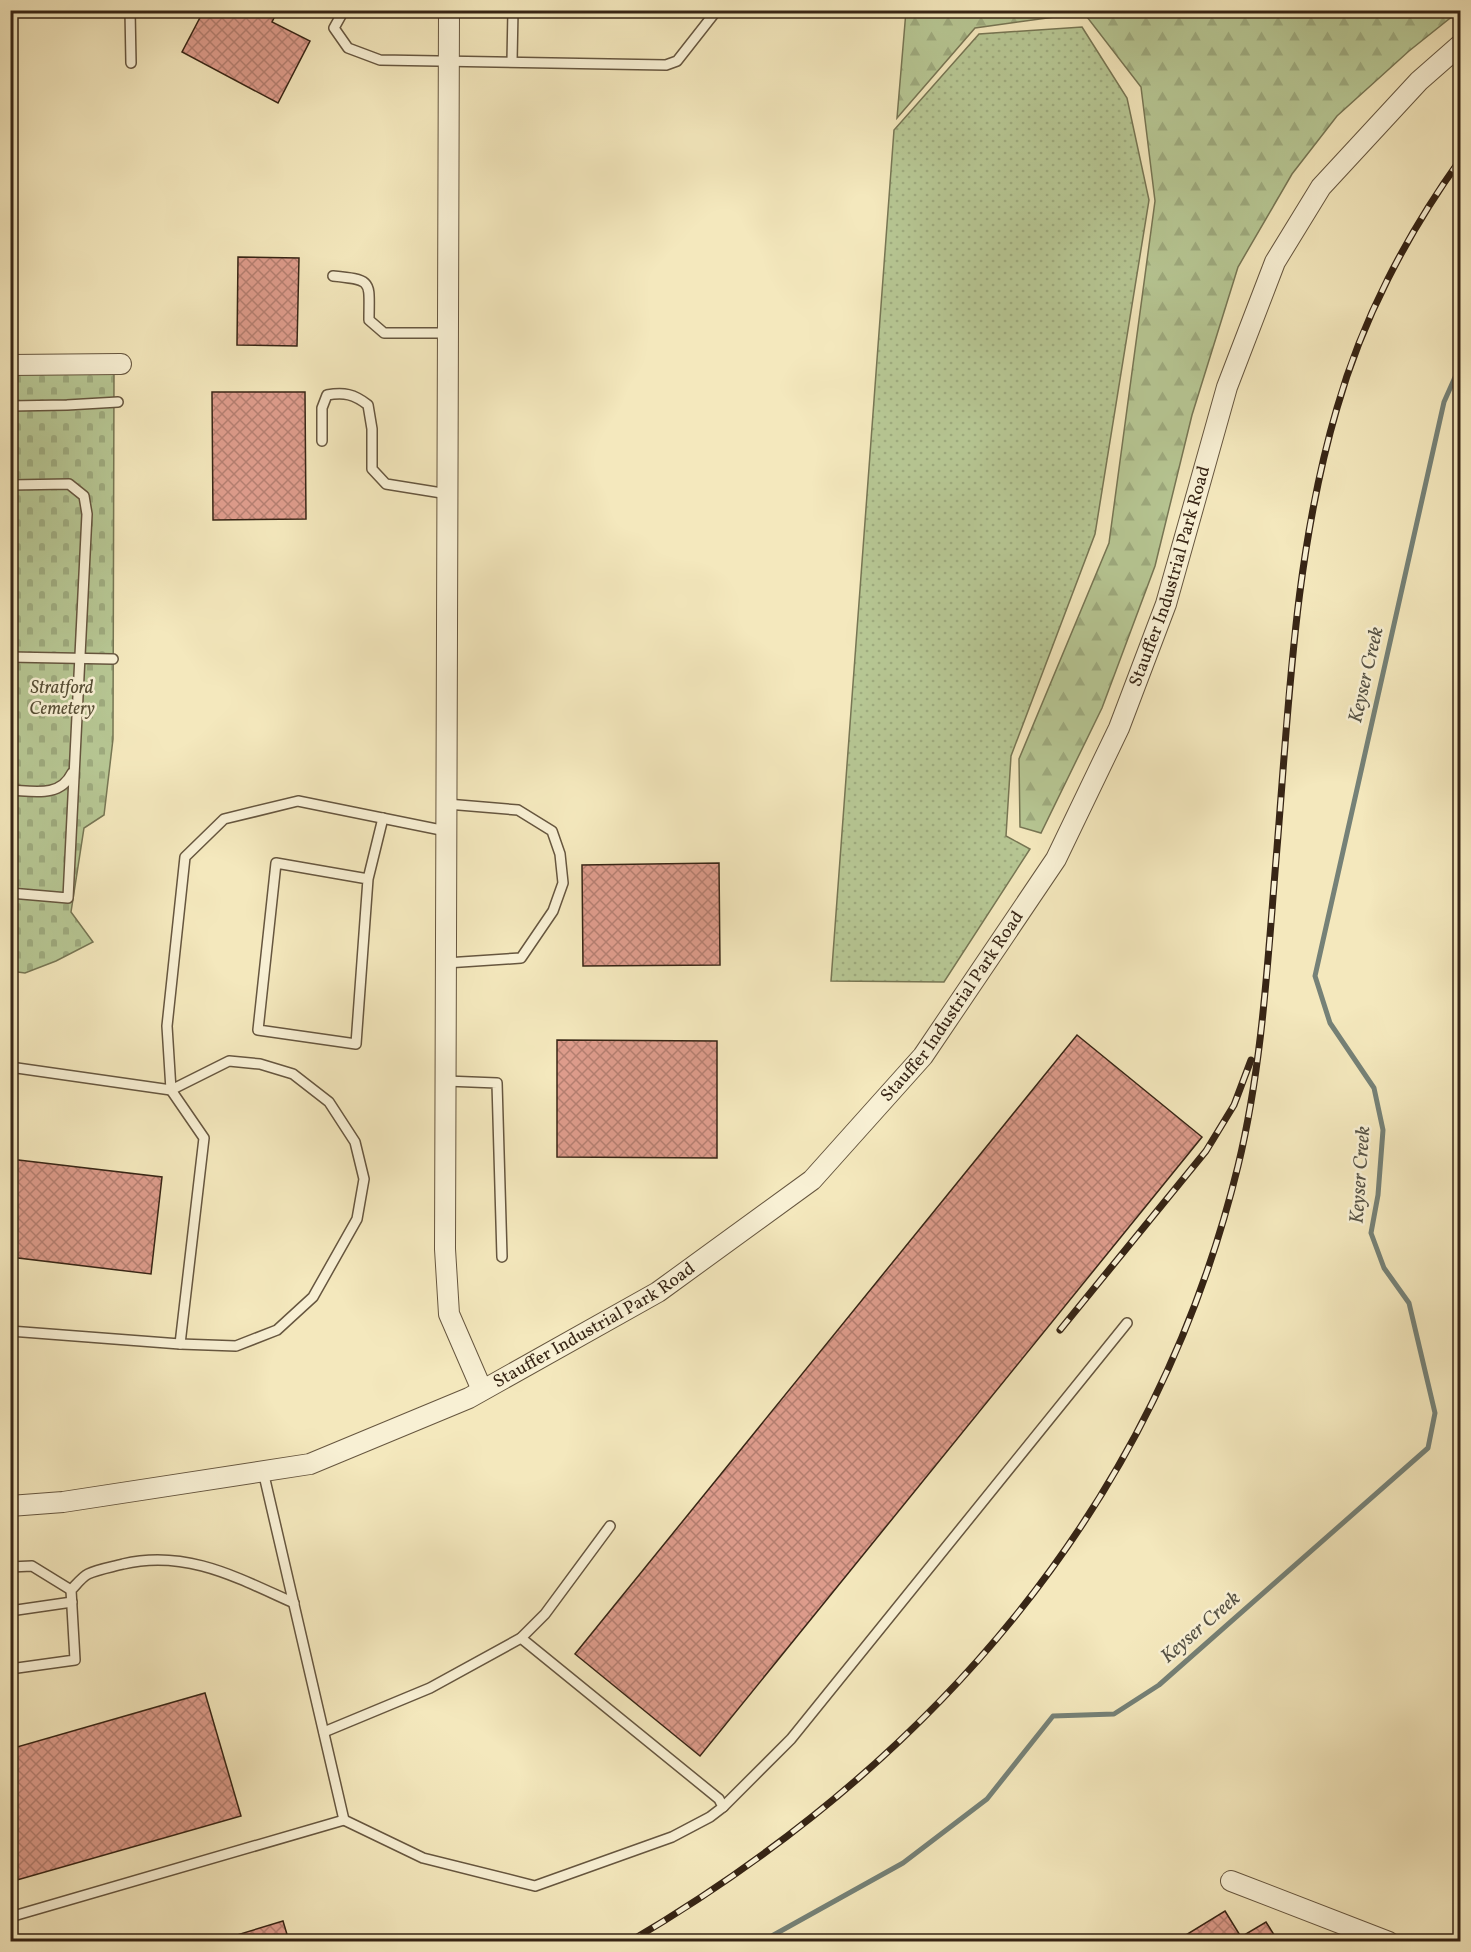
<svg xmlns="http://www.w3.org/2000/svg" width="1471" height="1952" viewBox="0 0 1471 1952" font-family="Vollkorn,serif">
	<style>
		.grass { fill: url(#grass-dots); stroke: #777654; stroke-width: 1.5 }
		.forest { fill: url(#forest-firs); stroke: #777654; stroke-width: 1.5 }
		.cemetery { fill: url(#cemetery-stones); stroke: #777654; stroke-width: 1.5 }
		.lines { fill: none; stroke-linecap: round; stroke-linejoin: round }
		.stream { stroke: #758177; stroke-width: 5 }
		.building { fill: url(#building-cross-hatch); stroke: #372515; stroke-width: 1.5 }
		.lane-casing { stroke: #66563f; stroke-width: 12 }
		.street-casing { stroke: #66563f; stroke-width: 22 }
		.lane { stroke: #f8f0d4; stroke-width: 9 }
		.street { stroke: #f8f0d4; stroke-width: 20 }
		.rail-casing { stroke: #372515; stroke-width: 7 }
		.rail { stroke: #f8f0d4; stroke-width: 4.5; stroke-dasharray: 14; stroke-linecap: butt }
		.labels { text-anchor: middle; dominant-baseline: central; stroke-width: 5; stroke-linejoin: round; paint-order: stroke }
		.street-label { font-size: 18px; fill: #372515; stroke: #f8f0d4 }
		.park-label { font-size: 18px; font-style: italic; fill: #574e35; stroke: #f8f0d4 }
		.water-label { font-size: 20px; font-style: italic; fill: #565346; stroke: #f8f0d4 }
	</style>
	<defs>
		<pattern id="grass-dots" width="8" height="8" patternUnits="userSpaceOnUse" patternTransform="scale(1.5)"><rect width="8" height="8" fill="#b7c794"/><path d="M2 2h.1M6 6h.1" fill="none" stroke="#9eab7f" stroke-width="1.8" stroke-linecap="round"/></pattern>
		<pattern id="forest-firs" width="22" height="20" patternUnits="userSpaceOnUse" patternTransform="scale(1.5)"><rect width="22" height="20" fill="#b7c794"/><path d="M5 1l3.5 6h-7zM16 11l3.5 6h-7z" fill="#9eab7f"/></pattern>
		<pattern id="cemetery-stones" width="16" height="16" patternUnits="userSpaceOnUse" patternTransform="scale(1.5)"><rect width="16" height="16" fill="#b7c794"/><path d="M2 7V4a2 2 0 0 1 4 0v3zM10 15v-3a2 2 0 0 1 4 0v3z" fill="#9eab7f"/></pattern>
		<pattern id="building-cross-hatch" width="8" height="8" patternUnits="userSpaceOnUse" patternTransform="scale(1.5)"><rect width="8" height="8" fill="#de9c8c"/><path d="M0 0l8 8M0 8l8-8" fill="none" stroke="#b57f71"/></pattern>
	</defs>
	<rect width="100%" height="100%" fill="#f4e8bd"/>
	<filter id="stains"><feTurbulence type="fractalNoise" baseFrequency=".00333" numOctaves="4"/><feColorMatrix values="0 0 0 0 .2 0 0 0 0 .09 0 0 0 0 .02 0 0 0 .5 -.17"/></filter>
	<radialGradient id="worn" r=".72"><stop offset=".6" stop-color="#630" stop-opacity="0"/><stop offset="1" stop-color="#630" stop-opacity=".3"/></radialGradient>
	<path class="grass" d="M1082 27 1127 98 1149 200 1095 534 1011 756 1006 836 1030 849 944 982 831 981 894 130 979 34Z"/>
	<path class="forest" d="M906 11H1459L1409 51 1337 116 1292 174 1238 267 1192 415 1155 566 1102 708 1041 833 1020 827 1019 759 1109 543 1155 201 1141 87 1084 13 975 28 897 118Z"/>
	<path class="cemetery" d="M114 372 113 739 104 815 84 828 71 912 93 942 56 961 25 973 10 971V373Z"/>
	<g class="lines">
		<path class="stream" d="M761 1942 903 1863 987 1799 1053 1716 1114 1714 1159 1685 1428 1448 1435 1413 1409 1303 1384 1268 1371 1233 1378 1195 1383 1130 1374 1088 1330 1023 1315 976 1444 402 1460 366"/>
	</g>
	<g class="building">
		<path d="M204 10H278L272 22 310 41 278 103 182 52Z"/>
		<path d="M238 257 299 258 297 346 237 345Z"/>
		<path d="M212 392H305L306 519 213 520Z"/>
		<path d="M719 863 720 965 583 966 582 865Z"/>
		<path d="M1077 1035 1202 1137 700 1756 575 1654Z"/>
		<path d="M557 1040 717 1041V1158L557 1157Z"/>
		<path d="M10 1159 162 1177 151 1274 10 1257Z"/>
		<path d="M205 1693 241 1816 10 1882V1749Z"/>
		<path d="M1225 1911 1241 1937 1266 1922 1278 1941H1176Z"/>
		<path d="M283 1921 289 1941H227V1938Z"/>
	</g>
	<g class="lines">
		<g class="lane-casing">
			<g id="lane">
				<path d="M130 10 131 63"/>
				<path d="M344 10 334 28 348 48 380 60 666 65 677 61 717 10"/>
				<path d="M512 61 513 10"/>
				<path d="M333 276C374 280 369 281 369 320L384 333H448"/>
				<path d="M10 406 67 405 118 402"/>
				<path d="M322 441V408L327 395C344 392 354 394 368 405L372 429V469L386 484 448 494"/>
				<path d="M10 485 69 484 84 496 87 514 68 898 10 893"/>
				<path d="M10 657 113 659"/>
				<path d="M10 790C33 791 60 798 72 773"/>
				<path d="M368 879 276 863 258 1030 356 1044 368 879 383 818"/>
				<path d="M446 963 521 958 553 911 563 883 560 854 552 831 518 810 447 804"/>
				<path d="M10 1067 171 1090 229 1061 260 1064 293 1074 329 1102 355 1142 364 1179 357 1219 313 1297 277 1330 236 1346 180 1344"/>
				<path d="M446 1081 497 1083 502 1257"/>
				<path d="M10 1331 180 1344 204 1138 171 1090 167 1026 185 857 224 819 298 801 446 831"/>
				<path d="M10 1567 32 1566 71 1590"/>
				<path d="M10 1611 72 1602"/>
				<path d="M10 1669 75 1660 71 1590C76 1585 82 1577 88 1574 98 1569 112 1567 123 1564 186 1549 238 1578 294 1603"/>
				<path d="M324 1732 430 1688 521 1638 545 1614 610 1526"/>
				<path d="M723 1807 791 1739 1127 1323"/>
				<path d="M344 1820 423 1858 535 1886 672 1837 710 1817 723 1807 719 1799 521 1638"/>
				<path d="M10 1917 344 1820 263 1471"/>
			</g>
		</g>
		<g class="street-casing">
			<g id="street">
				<path d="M449 10 445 1249 449 1314 482 1390"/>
				<path d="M10 365 121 364"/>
				<path id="s1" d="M10 1506 63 1502 310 1464 469 1398 658 1292 812 1180 923 1056 1056 859 1119 728 1166 604 1227 387 1275 262 1321 187 1419 81 1460 45"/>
				<path d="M1231 1881 1389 1942"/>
			</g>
		</g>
		<use href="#lane" class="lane"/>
		<use href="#street" class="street"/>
		<g class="rail-casing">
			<g id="rail">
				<path d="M1060 1330 1206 1151 1234 1105 1251 1060"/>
				<path d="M629 1942C930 1765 1154 1510 1238 1166 1263 1063 1268 954 1277 848 1289 701 1295 551 1337 408 1362 320 1407 234 1460 160"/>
			</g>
		</g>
		<use href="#rail" class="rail"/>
	</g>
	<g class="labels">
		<g class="street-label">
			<text stroke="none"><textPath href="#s1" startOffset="1592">Stauffer Industrial Park Road</textPath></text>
			<text stroke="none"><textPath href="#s1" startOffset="1106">Stauffer Industrial Park Road</textPath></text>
			<text stroke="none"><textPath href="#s1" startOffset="620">Stauffer Industrial Park Road</textPath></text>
		</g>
		<g class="park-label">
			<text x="62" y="688">Stratford<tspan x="62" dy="21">Cemetery</tspan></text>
		</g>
		<g class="water-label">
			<text transform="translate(1367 675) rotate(-77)">Keyser Creek</text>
			<text transform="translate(1361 1175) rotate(-86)">Keyser Creek</text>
			<text transform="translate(1201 1628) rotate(-41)">Keyser Creek</text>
		</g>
	</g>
	<rect width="1471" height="1952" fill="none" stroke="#f4e8bd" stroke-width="36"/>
	<rect x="12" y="12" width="1447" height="1928" fill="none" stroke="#372515" stroke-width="3"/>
	<rect x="18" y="18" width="1435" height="1916" fill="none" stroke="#372515" stroke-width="1.5"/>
	<rect width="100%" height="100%" filter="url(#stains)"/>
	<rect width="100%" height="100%" fill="url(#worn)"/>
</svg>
